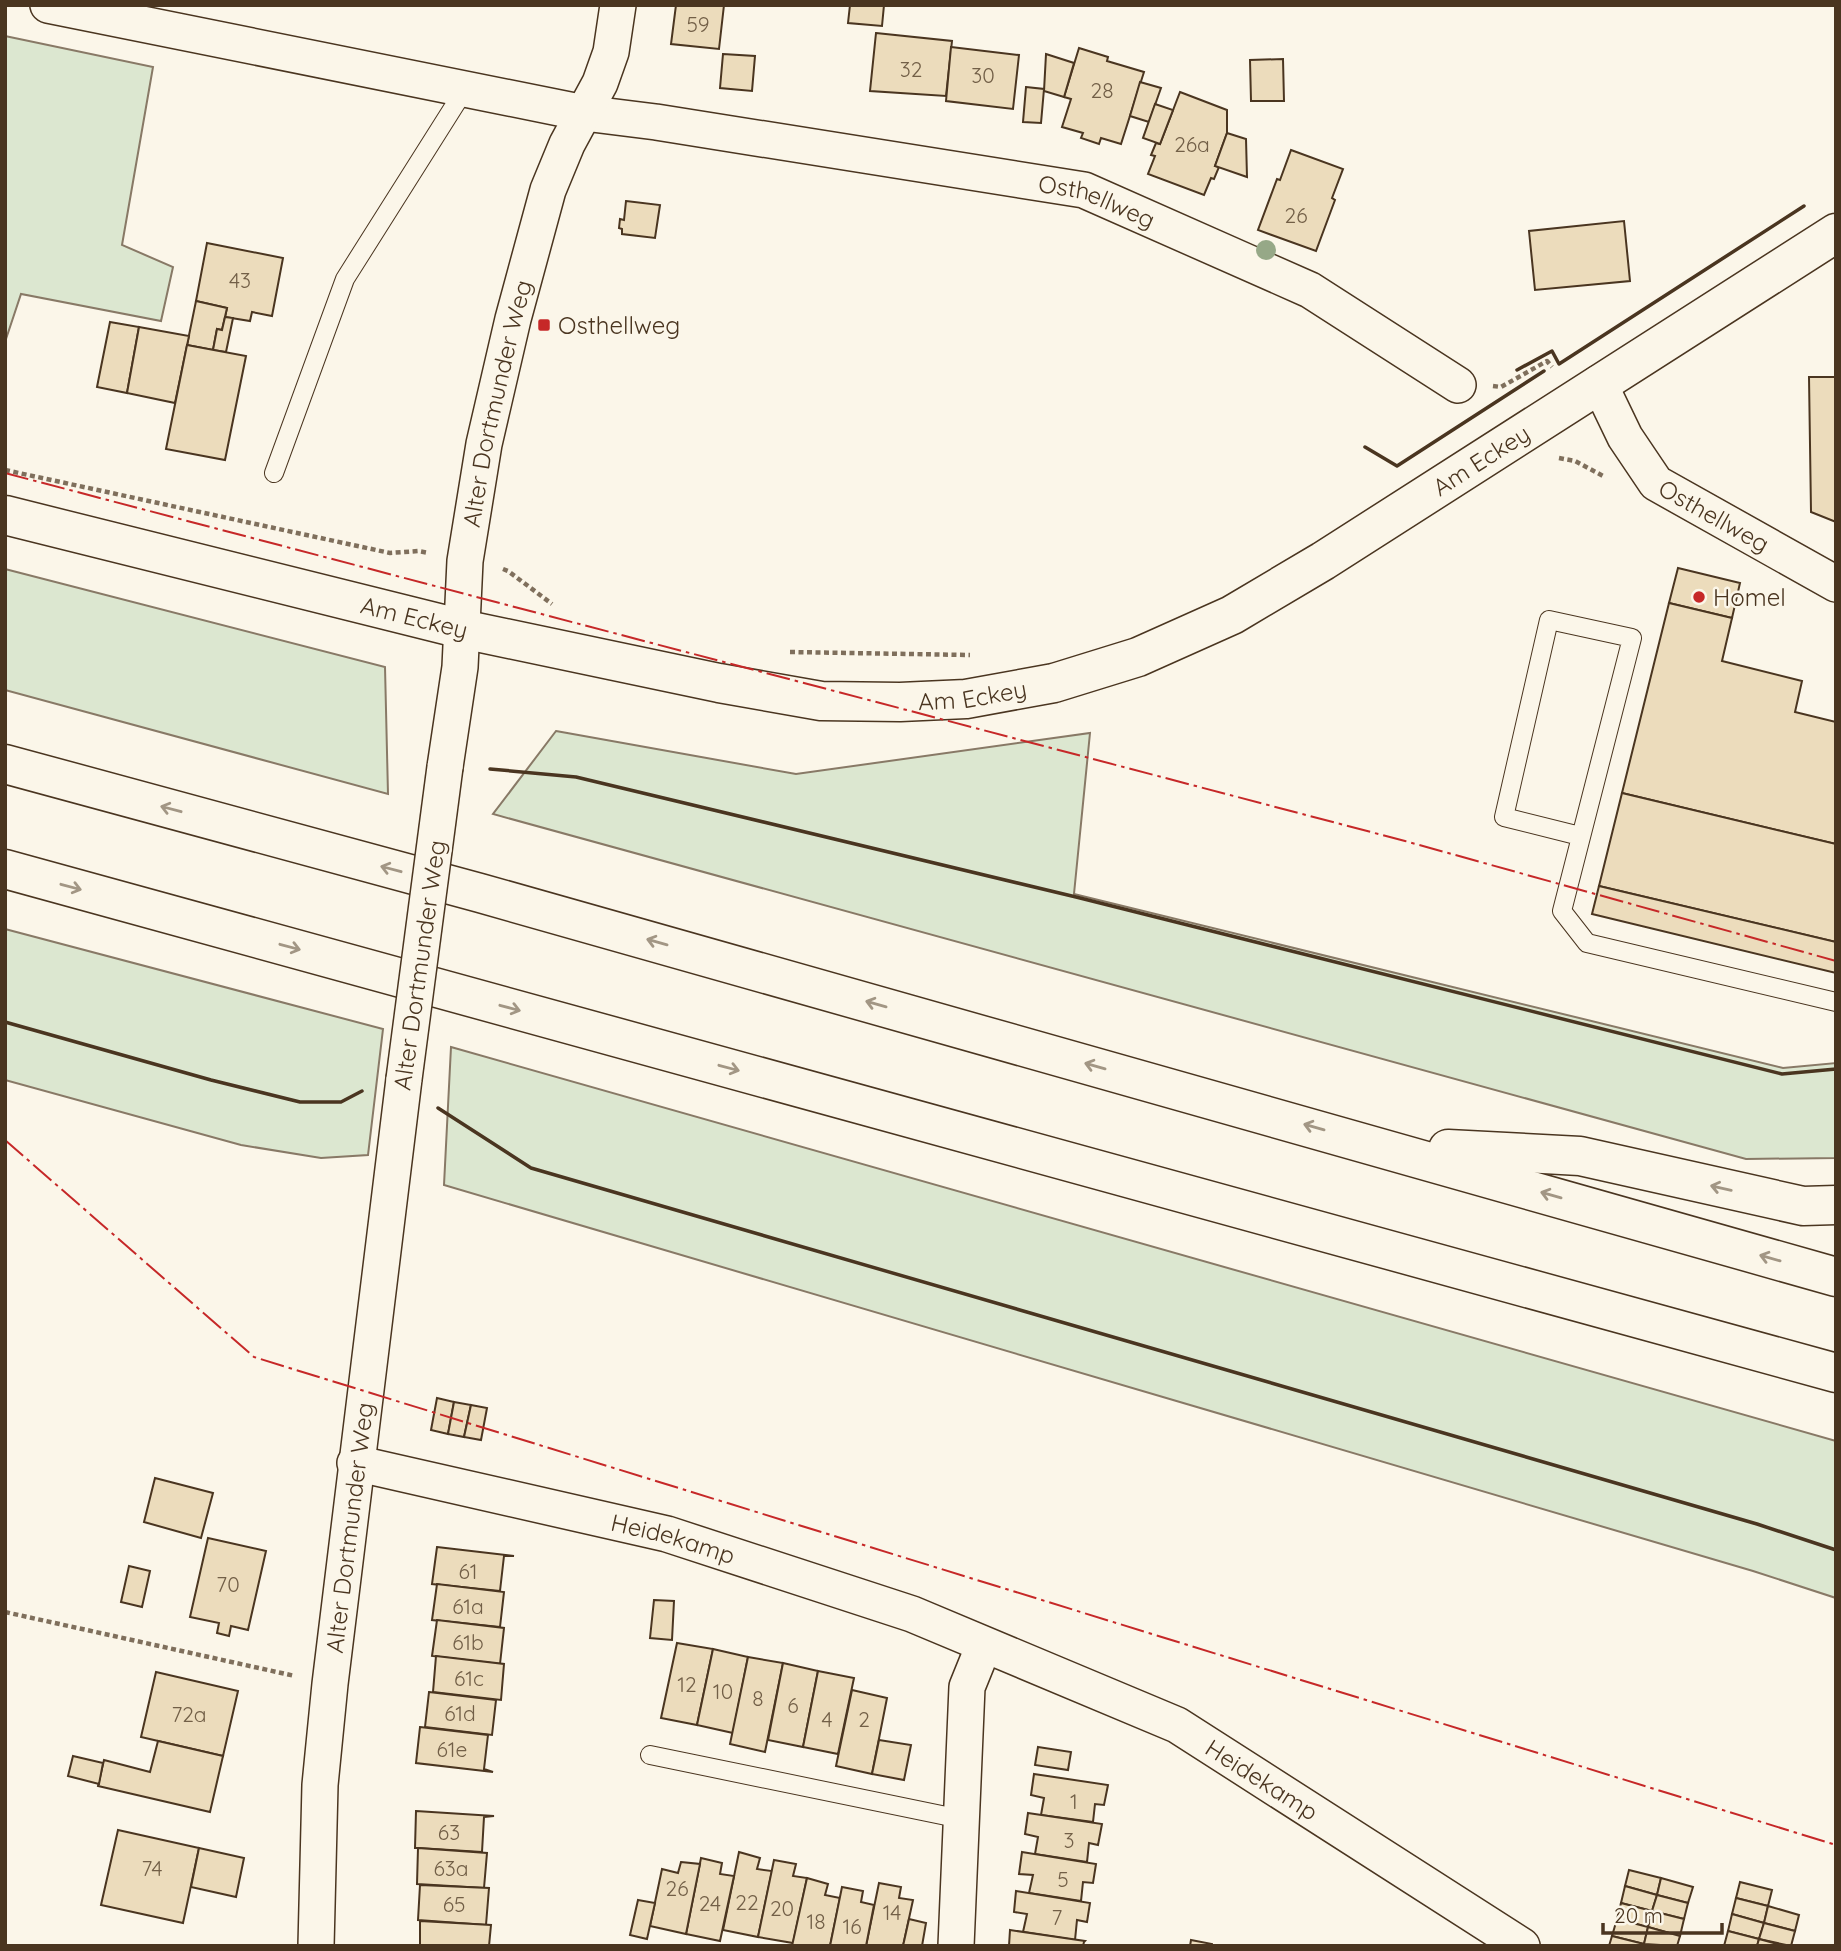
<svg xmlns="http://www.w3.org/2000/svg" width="1841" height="1951" viewBox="0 0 1841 1951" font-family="Quicksand,sans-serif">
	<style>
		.green { fill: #dce7d0; stroke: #887966; stroke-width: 2 }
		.building { fill: #ecdcbc; stroke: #4a3520; stroke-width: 2 }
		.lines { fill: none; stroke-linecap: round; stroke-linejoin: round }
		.service-casing { stroke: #4a3520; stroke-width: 20 }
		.minor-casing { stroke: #4a3520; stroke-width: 38 }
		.tertiary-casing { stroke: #4a3520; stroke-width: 41 }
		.motorway-casing { stroke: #4a3520; stroke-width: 41 }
		.path { stroke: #7f6f5c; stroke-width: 4.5; stroke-dasharray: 5 3.5; stroke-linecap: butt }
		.service { stroke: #fbf6e9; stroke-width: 18 }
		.minor { stroke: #fbf6e9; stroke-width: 35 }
		.tertiary { stroke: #fbf6e9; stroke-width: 38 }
		.motorway { stroke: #fbf6e9; stroke-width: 38 }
		.minor-bridge-casing { stroke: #4a3520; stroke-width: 38; stroke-linecap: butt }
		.minor-bridge { stroke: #fbf6e9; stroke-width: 35 }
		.wall { stroke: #4a3520; stroke-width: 3.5 }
		.power { stroke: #c62828; stroke-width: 2; stroke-dasharray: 24 5 3.5 5; stroke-linecap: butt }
		.tree { fill: #96a887 }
		.oneway { stroke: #a29684 }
		.poi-dot { fill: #c62828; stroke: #fbf6e9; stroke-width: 2.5 }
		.labels { text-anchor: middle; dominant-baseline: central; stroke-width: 5; stroke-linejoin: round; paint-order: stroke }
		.number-label { font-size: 21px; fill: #725f47 }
		.street-label { font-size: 24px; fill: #4a3520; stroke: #fbf6e9 }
		.poi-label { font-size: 24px; fill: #4a3520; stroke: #fbf6e9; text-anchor: start }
	</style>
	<rect width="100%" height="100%" fill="#fbf6e9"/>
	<g class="green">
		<path d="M5 36 153 67 122 245 173 267 161 321 21 294 5 342Z"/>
		<path d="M5 569 385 667 388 794 5 690Z"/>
		<path d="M556 731 796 774 1090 733 1074 894 1783 1068 1836 1063V1158L1746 1159 493 814Z"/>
		<path d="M5 929 383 1029 368 1155 321 1158 241 1145 5 1080Z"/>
		<path d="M451 1047 1836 1441V1598L1753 1571 444 1185Z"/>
	</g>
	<g class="building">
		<path d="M676 5H724L719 49 671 44Z"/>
		<path d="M850 5H884L882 26 848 23Z"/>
		<path d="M876 33 952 41 946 96 870 91Z"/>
		<path d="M951 47 1019 55 1013 109 946 101Z"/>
		<path d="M1079 48 1108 57 1107 61 1144 72 1121 144 1101 138 1099 144 1081 138 1083 133 1062 127 1071 99 1064 97Z"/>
		<path d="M723 54 755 56 752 91 720 88Z"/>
		<path d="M1046 54 1074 63 1064 97 1044 91Z"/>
		<path d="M1283 59 1284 101H1251L1250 60Z"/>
		<path d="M1140 82 1161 88 1149 122 1130 116Z"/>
		<path d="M1026 87 1044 89 1041 123 1023 122Z"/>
		<path d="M1180 92 1227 110V133L1215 166 1219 167 1214 179 1211 178 1204 195 1148 174 1155 156 1151 155 1156 143 1160 144Z"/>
		<path d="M1155 104 1173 110 1160 144 1143 138Z"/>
		<path d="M1227 133 1246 139 1247 177 1215 166Z"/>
		<path d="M1291 150 1343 169 1332 198 1335 200 1316 251 1258 230 1277 179 1280 180Z"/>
		<path d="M626 201 660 205 655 238 622 234V229L619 228 620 219 624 220Z"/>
		<path d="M1624 221 1630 281 1535 290 1529 231Z"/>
		<path d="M207 243 283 258 272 316 252 312 250 321 225 317 227 308 196 301Z"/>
		<path d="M196 301 227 308 222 330 217 329 213 350 187 345Z"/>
		<path d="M225 317 233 318 226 352 213 350 217 329 222 330Z"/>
		<path d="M110 322 139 327 127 393 97 387Z"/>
		<path d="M139 327 189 336 175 403 127 393Z"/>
		<path d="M187 345 246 356 225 460 166 449Z"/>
		<path d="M1809 377H1836V522L1811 512Z"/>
		<path d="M1678 568 1740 583 1732 618 1669 603Z"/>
		<path d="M1669 603 1732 618 1722 661 1802 681 1795 712 1836 722V844L1622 793Z"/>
		<path d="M1622 793 1836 844V942L1599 886Z"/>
		<path d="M1599 886 1836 942V973L1592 914Z"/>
		<path d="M437 1398 454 1402 448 1434 431 1430Z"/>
		<path d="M454 1402 471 1405 464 1437 448 1434Z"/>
		<path d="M471 1405 487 1408 481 1440 464 1437Z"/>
		<path d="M155 1478 213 1493 201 1538 144 1522Z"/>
		<path d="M208 1538 266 1551 248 1630 231 1626 229 1636 217 1633 219 1623 190 1617Z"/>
		<path d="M437 1547 514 1556H504L500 1591 432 1584Z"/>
		<path d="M129 1566 150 1571 142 1607 121 1602Z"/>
		<path d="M437 1584 504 1592 500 1627 432 1620Z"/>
		<path d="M654 1600 674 1601 672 1640 650 1638Z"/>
		<path d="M437 1620 504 1628 500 1664 432 1656Z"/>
		<path d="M677 1643 713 1649 697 1725 661 1718Z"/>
		<path d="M713 1649 748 1657 733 1733 697 1725Z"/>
		<path d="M436 1656 504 1664 501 1700 433 1692Z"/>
		<path d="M748 1657 783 1663 765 1752 730 1744Z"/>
		<path d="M783 1663 818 1671 803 1747 768 1740Z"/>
		<path d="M818 1671 854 1678 838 1754 803 1747Z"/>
		<path d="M156 1672 238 1691 223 1756 141 1737Z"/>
		<path d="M852 1690 887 1698 872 1774 836 1766Z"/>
		<path d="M429 1692 496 1700 492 1735 425 1727Z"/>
		<path d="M420 1727 488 1735 484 1769 493 1772 416 1763Z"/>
		<path d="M879 1740 911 1745 904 1780 872 1774Z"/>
		<path d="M158 1741 223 1756 210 1812 98 1786 104 1760 150 1772Z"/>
		<path d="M1038 1747 1071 1752 1068 1770 1035 1765Z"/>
		<path d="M73 1756 103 1763 99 1784 68 1776Z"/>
		<path d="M1034 1774 1108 1785 1104 1805 1095 1804 1093 1822 1041 1815 1044 1798 1031 1795Z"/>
		<path d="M416 1811 494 1816 484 1817 482 1852 418 1848H415Z"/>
		<path d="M1028 1813 1102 1824 1098 1845 1089 1843 1087 1862 1035 1854 1038 1837 1025 1834Z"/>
		<path d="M118 1830 199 1848 183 1923 101 1905Z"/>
		<path d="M199 1848 244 1858 236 1897 191 1887Z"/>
		<path d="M418 1848 487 1853 484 1888 417 1884Z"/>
		<path d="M739 1852 760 1858 757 1869 772 1871 758 1937 723 1930Z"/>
		<path d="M1022 1852 1096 1864 1093 1883 1083 1882 1081 1901 1029 1893 1033 1875 1019 1874Z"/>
		<path d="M701 1858 722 1863 720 1874 734 1876 720 1941 686 1934Z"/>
		<path d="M774 1860 796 1864 793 1876 807 1878 793 1943 758 1937Z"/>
		<path d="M681 1862 700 1864 686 1934 650 1926 662 1869 678 1873Z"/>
		<path d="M1629 1870 1661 1878 1657 1895 1625 1886Z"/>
		<path d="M807 1878 828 1884 825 1895 840 1898 830 1946H792Z"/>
		<path d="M1661 1878 1693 1887 1688 1903 1657 1895Z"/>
		<path d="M1740 1882 1772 1890 1768 1906 1736 1898Z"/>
		<path d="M879 1883 901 1887 899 1898 913 1900 903 1946H866Z"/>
		<path d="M420 1885 489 1888 486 1925 418 1920Z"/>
		<path d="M1625 1886 1657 1895 1652 1911 1621 1903Z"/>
		<path d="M842 1887 863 1891 861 1902 874 1905 866 1946H830Z"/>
		<path d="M1016 1891 1090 1903 1087 1922 1077 1920 1075 1940 1023 1932 1027 1914 1014 1912Z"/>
		<path d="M1657 1895 1688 1903 1684 1919 1652 1911Z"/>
		<path d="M1736 1898 1768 1906 1764 1923 1732 1914Z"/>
		<path d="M638 1900 655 1903 647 1939 630 1935Z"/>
		<path d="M1621 1903 1652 1911 1648 1927 1617 1919Z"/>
		<path d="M1768 1906 1799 1915 1795 1931 1764 1923Z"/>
		<path d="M1652 1911 1684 1919 1680 1936 1648 1927Z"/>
		<path d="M1732 1914 1764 1923 1759 1939 1728 1931Z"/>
		<path d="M909 1919 926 1923 922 1946H903Z"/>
		<path d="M1617 1919 1648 1927 1644 1944 1612 1936Z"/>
		<path d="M420 1921 491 1925 489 1946H420Z"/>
		<path d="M1764 1923 1795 1931 1791 1946 1759 1939Z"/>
		<path d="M1648 1927 1680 1936 1677 1946 1644 1944Z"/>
		<path d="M1010 1930 1085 1941 1084 1942 1083 1946H1009Z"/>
		<path d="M1728 1931 1759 1939 1757 1946H1724Z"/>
		<path d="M1612 1936 1644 1944V1946H1609Z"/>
		<path d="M1759 1939 1785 1946H1757Z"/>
		<path d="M1191 1940 1212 1944V1946H1190Z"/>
	</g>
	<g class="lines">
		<g class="service-casing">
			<g id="service">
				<path d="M274 473 345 279 465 89"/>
				<path d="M1580 836 1504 817 1549 620 1632 638 1562 911 1587 943 1836 1002"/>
				<path d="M650 1755 961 1819"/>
			</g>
		</g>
		<g class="minor-casing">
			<g id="minor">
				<path id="s1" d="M48 5 584 113 656 122 1084 190 1310 290 1458 385"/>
				<path id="s2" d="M1599 383 1625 437 1656 483 1836 584"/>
				<path id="s3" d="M445 767 460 667 465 561 484 444 513 319 548 190 567 144 600 83 611 52 618 5"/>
				<path id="s4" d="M355 1463 667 1534 912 1614 1177 1725 1522 1946"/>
				<path id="s5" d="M316 1946 320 1785 330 1684 404 1079"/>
				<path d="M956 1946 967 1687 984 1645"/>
			</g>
		</g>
		<g class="tertiary-casing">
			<g id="tertiary">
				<path id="s6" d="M5 515 462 629 719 683 821 701 900 702 966 699 1054 683 1138 657 1232 615 1323 561 1836 233"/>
			</g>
		</g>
		<g class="motorway-casing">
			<g id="motorway">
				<path d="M5 764 480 893 1836 1277"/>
				<path d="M5 869 1836 1373"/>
				<path d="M1448 1149 1580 1156 1803 1206 1836 1205"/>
			</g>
		</g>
		<g class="path">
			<path d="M1493 386 1501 387 1547 361 1552 367"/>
			<path d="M1559 458 1575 461 1605 477"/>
			<path d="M5 470 390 553 418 551 429 553"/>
			<path d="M503 569 508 571 552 604"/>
			<path d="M790 652 970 655"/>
			<path d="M5 1612 295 1676"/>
		</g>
		<use href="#service" class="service"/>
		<use href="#minor" class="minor"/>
		<use href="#tertiary" class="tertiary"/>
		<use href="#motorway" class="motorway"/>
		<g class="minor-bridge-casing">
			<path id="minor-bridge" d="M404 1079 445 767"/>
		</g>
		<use href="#minor-bridge" class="minor-bridge"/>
		<g class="wall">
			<path d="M1517 370 1552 351 1559 364 1804 206"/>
			<path d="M1365 447 1397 466 1544 371"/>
			<path d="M490 769 576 777 1076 897 1782 1074 1836 1069"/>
			<path d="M5 1022 211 1080 300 1102H341L362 1091"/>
			<path d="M438 1108 531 1168 1757 1524 1836 1550"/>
		</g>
		<g class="power">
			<path d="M5 473 1405 841 1836 961"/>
			<path d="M5 1140 254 1357 1836 1845"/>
		</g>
	</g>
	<circle class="tree" cx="1266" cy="250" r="10"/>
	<defs><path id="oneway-shaft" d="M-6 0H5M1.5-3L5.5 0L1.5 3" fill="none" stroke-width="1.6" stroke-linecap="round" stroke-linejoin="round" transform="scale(1.75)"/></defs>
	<g class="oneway">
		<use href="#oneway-shaft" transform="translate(171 809) rotate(-165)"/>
		<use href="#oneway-shaft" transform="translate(391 869) rotate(-165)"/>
		<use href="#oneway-shaft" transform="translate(71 887) rotate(15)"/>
		<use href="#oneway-shaft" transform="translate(657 942) rotate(-164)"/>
		<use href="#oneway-shaft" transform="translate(290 947) rotate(15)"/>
		<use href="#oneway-shaft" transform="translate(876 1004) rotate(-164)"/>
		<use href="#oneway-shaft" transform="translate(510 1008) rotate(15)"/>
		<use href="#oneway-shaft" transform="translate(1095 1066) rotate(-164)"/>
		<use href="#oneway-shaft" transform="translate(729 1068) rotate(15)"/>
		<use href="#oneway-shaft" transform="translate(1314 1127) rotate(-164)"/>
		<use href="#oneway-shaft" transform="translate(1721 1188) rotate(-167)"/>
		<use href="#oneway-shaft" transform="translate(1551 1195) rotate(-164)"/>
		<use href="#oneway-shaft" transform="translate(1770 1258) rotate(-164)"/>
	</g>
	<g class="poi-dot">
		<rect x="537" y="318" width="14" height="14" rx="3.5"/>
		<circle cx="1699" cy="597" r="7"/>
	</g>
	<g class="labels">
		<g class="number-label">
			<text x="698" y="24">59</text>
			<text x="911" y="69">32</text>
			<text x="983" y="75">30</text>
			<text x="1102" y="90">28</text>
			<text x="1192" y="144">26a</text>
			<text x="1296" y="215">26</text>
			<text x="240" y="280">43</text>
			<text x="468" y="1571">61</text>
			<text x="228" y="1584">70</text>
			<text x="468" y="1606">61a</text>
			<text x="468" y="1642">61b</text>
			<text x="469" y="1678">61c</text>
			<text x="687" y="1684">12</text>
			<text x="723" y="1691">10</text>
			<text x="758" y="1698">8</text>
			<text x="793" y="1705">6</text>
			<text x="460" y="1713">61d</text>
			<text x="189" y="1714">72a</text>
			<text x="827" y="1719">4</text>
			<text x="864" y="1719">2</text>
			<text x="452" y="1749">61e</text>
			<text x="1074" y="1801">1</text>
			<text x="449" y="1832">63</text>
			<text x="1069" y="1840">3</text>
			<text x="152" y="1868">74</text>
			<text x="451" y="1868">63a</text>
			<text x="1063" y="1879">5</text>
			<text x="677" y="1888">26</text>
			<text x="747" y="1902">22</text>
			<text x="710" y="1903">24</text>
			<text x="454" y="1904">65</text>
			<text x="782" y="1908">20</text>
			<text x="892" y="1912">14</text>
			<text x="1057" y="1917">7</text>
			<text x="816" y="1921">18</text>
			<text x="852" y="1926">16</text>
		</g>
		<g class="street-label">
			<text stroke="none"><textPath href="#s1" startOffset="1068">Osthellweg</textPath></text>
			<text stroke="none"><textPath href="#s3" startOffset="368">Alter Dortmunder Weg</textPath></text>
			<text stroke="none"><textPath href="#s6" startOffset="1556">Am Eckey</textPath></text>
			<text stroke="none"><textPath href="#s2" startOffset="182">Osthellweg</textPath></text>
			<text stroke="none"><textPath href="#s6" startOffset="422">Am Eckey</textPath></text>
			<text stroke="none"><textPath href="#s6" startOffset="989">Am Eckey</textPath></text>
			<text transform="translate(419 965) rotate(-82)">Alter Dortmunder Weg</text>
			<text stroke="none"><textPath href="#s5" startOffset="420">Alter Dortmunder Weg</textPath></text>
			<text stroke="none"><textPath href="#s4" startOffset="327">Heidekamp</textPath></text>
			<text stroke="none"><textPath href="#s4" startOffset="966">Heidekamp</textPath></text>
		</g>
		<g class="poi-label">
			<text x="558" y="325">Osthellweg</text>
			<text x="1713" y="597">Homel</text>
		</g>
	</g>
	<rect width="1841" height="1951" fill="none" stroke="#4a3520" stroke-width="14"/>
	<path d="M1603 1923v10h119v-10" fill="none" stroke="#4a3520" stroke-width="3.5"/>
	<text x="1614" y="1923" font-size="21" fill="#4a3520" stroke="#fbf6e9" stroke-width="5" paint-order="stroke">20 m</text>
</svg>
